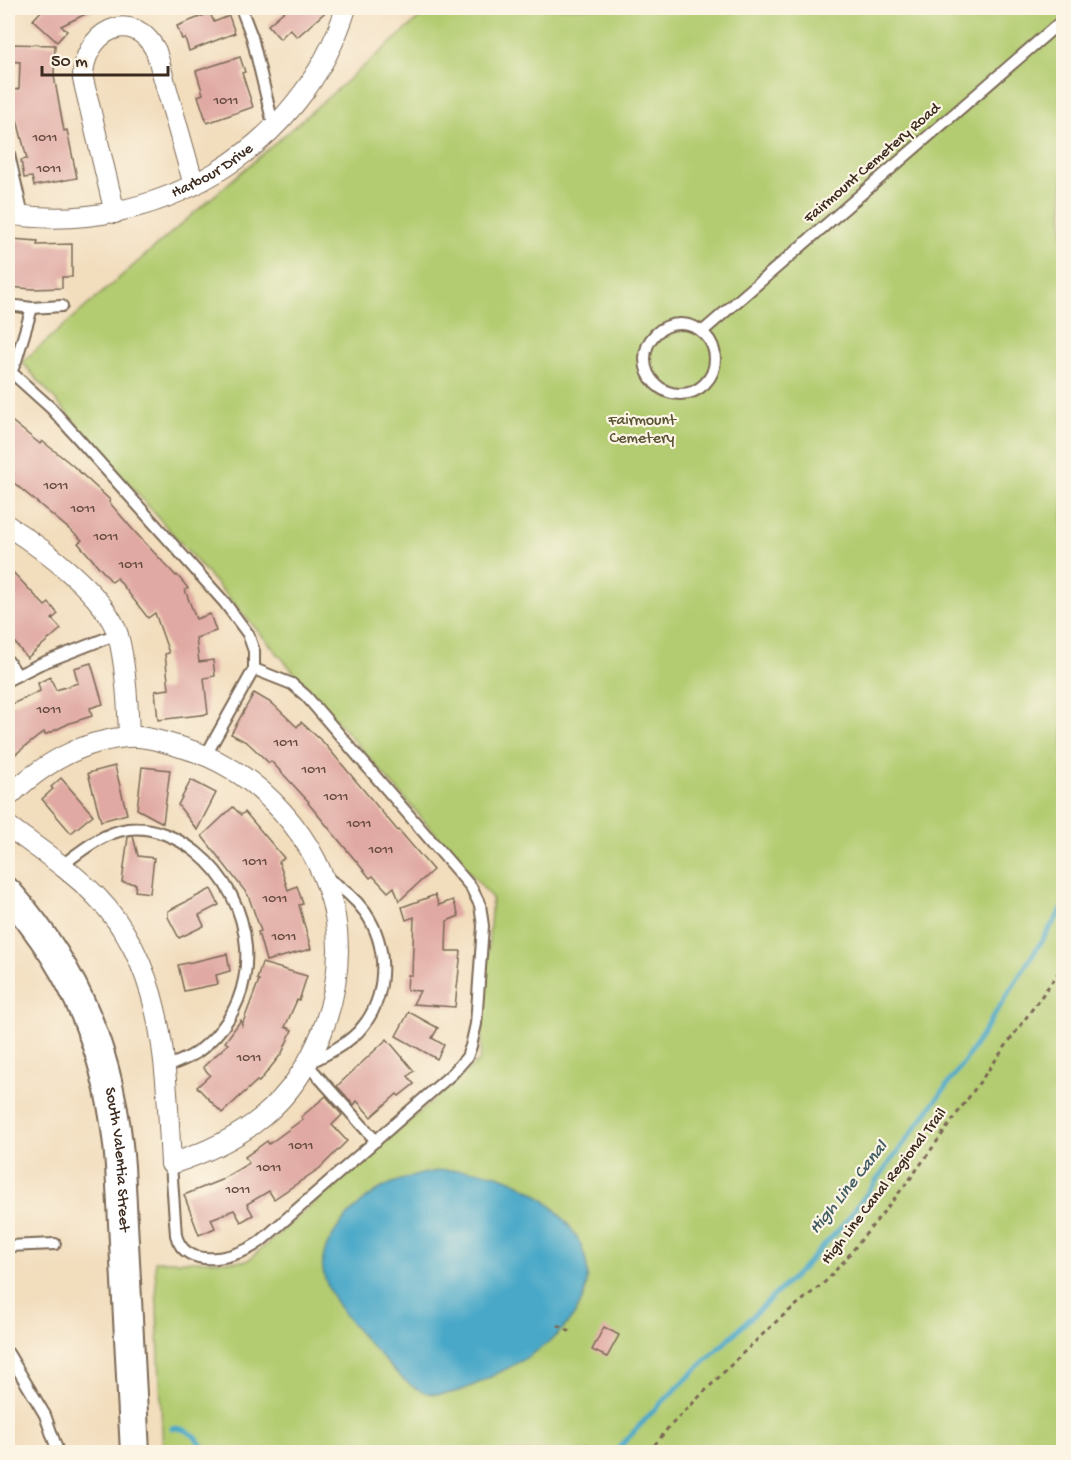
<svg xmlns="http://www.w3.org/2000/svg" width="1071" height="1460" viewBox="0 0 1071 1460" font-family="'Gochi Hand',sans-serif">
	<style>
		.green { fill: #b3cc71; stroke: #777b48; stroke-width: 1.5 }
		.water { fill: #4aa8c8; stroke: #426973; stroke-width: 1.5 }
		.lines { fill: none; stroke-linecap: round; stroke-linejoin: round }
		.stream { stroke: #4aa8c8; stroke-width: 5 }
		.building { fill: #e0a9a3 }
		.lane-casing { stroke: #7b6956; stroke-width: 14 }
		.street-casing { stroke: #7b6956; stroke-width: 22 }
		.secondary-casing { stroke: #7b6956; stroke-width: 32 }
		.path { stroke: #7b6956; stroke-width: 3; stroke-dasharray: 4.5 4.5; stroke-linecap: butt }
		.lane { stroke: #fff; stroke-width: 10 }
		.street { stroke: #fff; stroke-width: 20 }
		.secondary { stroke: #fff; stroke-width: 28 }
		.labels { text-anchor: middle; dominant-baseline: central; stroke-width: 4.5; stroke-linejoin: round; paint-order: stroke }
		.number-label { font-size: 14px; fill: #644a3f }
		.street-label { font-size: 16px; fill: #3b2a1e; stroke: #fcf5e5 }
		.park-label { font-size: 16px; fill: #595233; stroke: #fcf5e5 }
		.water-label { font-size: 18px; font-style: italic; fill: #415c62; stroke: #fcf5e5 }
	</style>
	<rect width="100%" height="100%" fill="#fcf5e5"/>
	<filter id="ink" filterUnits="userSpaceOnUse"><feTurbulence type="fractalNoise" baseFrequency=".0167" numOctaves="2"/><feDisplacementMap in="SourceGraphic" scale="12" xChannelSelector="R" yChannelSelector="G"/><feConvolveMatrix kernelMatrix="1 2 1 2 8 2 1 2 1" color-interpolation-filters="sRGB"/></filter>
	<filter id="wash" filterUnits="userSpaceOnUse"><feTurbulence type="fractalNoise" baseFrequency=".008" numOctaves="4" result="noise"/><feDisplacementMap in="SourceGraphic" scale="24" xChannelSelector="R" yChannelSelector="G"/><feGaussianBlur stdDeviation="1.35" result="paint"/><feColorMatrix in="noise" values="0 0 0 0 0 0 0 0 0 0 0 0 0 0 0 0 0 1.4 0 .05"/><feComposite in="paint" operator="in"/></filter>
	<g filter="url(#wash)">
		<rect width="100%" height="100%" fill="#f2ddbd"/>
		<path class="green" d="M431 8H1063V1452H163L155 1261H247L480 1060 492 898 22 362Z"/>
		<path class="water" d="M444 1170C464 1170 484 1170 503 1177 546 1192 599 1241 585 1292 574 1330 532 1357 498 1373 479 1383 456 1396 434 1394 411 1393 392 1368 377 1352 358 1332 327 1299 323 1270 318 1241 359 1199 384 1187 403 1177 423 1173 444 1170Z"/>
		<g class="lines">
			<g class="stream">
				<path d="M172 1428C191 1428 197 1438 206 1452"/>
				<path d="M314 1452 346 1447"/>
				<path d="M615 1452 657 1407 800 1271 845 1223 965 1061 1064 906"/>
			</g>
		</g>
		<g id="blocks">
			<g class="building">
				<path d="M44 8H98L61 26 67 31 57 42 33 20Z"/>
				<path d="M288 8H330L297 37 290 29 280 39 268 25Z"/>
				<path d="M210 13 214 22 229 16 235 33 189 51 185 38 182 39 177 26Z"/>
				<path d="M8 44 55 45 54 76 64 131 67 130 77 178 34 186 32 177 24 178 21 160 27 159 14 108 10 109 8 96V91L19 89 20 62 8 61Z"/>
				<path d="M240 57 245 72 242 73 253 107 207 123 198 96 203 94 196 71Z"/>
				<path d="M11 239 38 241 37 245 72 244V277H62V288L33 289 8 287Z"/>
				<path d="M8 418 40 444 42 441 71 464 110 500 109 502 134 531 176 576 177 575 188 588 185 590 196 619 210 614 216 631 196 638 199 662 213 660 215 676 204 678 208 714 158 720 155 691 169 689 165 654 169 653 155 613 148 618 117 578 112 582 78 543 82 540 8 478Z"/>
				<path d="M8 567 45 606 49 603 58 614 52 619 61 629 27 658 8 634Z"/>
				<path d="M91 663 103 704 90 708 92 716 70 723 45 735 44 732 8 760V706L40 691 38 683 50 677 56 690 78 683 74 668Z"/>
				<path d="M254 693 273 704 297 727 301 722 324 743 398 831 399 830 433 870 399 901 394 887 388 892 373 876 370 878 308 803 309 802 271 761 269 763 248 743 231 734Z"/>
				<path d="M115 766 127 814 101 821 88 773Z"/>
				<path d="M142 767 170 770 163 823 137 809Z"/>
				<path d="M61 778 93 815 71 833 42 799 53 789 51 787Z"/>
				<path d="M191 780 216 793 197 830 178 805Z"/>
				<path d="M233 807 241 815 245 812 284 858 279 862 288 890 297 886 303 904 299 905 311 949 266 961 258 932 261 931 248 895 202 836Z"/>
				<path d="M133 836 138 856 154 858 150 893 135 891 136 884 122 882 128 837Z"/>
				<path d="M211 889 219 905 199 915 204 926 179 938 168 917V911Z"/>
				<path d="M435 895 439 905 453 900 459 916 447 921 446 951H461L455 1007 413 1004 420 991 407 990 408 975H412L414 917 406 920 402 907Z"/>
				<path d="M227 954 230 971 216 975 218 984 184 991 178 965Z"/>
				<path d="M262 963 307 976 299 1001 297 1000 285 1027 292 1030 282 1053 259 1082 257 1081 222 1113 197 1087 210 1075 203 1067 228 1044 225 1042 241 1020 242 1025 259 980 257 979Z"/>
				<path d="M409 1012 438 1028 432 1038 444 1045 437 1059 396 1036Z"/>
				<path d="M387 1039 414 1071 408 1076 414 1084 399 1096 397 1094 371 1117 357 1101 354 1105 337 1086Z"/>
				<path d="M326 1096 342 1115 332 1125 347 1141 320 1168 274 1199 269 1191 247 1204 253 1215 241 1222 234 1210 211 1219 215 1228 199 1235 184 1195 221 1180 249 1163 245 1157 267 1141 269 1144 303 1119 301 1117Z"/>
				<path d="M604 1327 619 1335 607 1357 592 1350Z"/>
			</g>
		</g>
	</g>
	<g filter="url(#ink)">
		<use href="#blocks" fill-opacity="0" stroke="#7b6956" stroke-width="1.5"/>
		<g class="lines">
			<g class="lane-casing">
				<g id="lane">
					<path d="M241 8 252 37 274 128"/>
					<path d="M8 150 23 216"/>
					<path d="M8 305 32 308 62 306"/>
					<circle cx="680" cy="359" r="35"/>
					<path d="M703 331 1064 19"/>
					<path d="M11 372 51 408 225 603 248 634 254 651V669L206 755"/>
					<path d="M8 379 16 361 32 308"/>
					<path d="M8 661 17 674"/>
					<path d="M8 680 40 664 117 634"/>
					<path d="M61 866C81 851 102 833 128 829 153 826 178 838 196 852 256 900 266 993 206 1045 195 1056 180 1061 166 1067"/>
					<path d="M324 876C340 886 354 897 365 912 390 948 388 1000 358 1032 344 1046 325 1055 307 1064L376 1141"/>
					<path d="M171 1164 176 1235C185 1272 239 1258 261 1241L453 1073 467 1057 471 1046 476 1024 483 926 480 905 471 887 306 696 292 684 254 669"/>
					<path d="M8 1246 55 1244"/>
					<path d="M8 1353 45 1415 58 1452"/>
				</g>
			</g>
			<g class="street-casing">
				<g id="street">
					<path d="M115 213 83 79C82 34 131 4 156 51L194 185"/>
					<path id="s1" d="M8 214C154 237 302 150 346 8"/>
					<path d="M8 526C42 548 106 595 118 635 126 665 128 705 129 736"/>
					<path d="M8 797C40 766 81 741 127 737 145 735 167 743 184 748 259 770 320 839 335 916 342 955 336 995 322 1032 293 1105 244 1140 171 1164 166 1071 166 968 97 897 71 870 37 848 8 826"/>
				</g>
			</g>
			<g class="secondary-casing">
				<g id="secondary">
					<path id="s2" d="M8 893C79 973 112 1060 120 1166L135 1452"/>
				</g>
			</g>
			<g class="path">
				<path d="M558 1325 570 1332"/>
				<path d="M649 1452 668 1428 743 1353 779 1319 825 1282 845 1260 910 1179 1064 965"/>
			</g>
			<use href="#lane" class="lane"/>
			<use href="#street" class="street"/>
			<use href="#secondary" class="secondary"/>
		</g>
	</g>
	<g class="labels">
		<g class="number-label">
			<text x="226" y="101">1011</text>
			<text x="45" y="138">1011</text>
			<text x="49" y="169">1011</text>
			<text x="56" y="486">1011</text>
			<text x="83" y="509">1011</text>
			<text x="106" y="537">1011</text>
			<text x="131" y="565">1011</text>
			<text x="49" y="710">1011</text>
			<text x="286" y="743">1011</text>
			<text x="314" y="770">1011</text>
			<text x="336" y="797">1011</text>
			<text x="359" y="824">1011</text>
			<text x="381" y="850">1011</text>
			<text x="255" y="862">1011</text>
			<text x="275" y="899">1011</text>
			<text x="284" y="937">1011</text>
			<text x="249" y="1058">1011</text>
			<text x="301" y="1146">1011</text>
			<text x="269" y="1168">1011</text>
			<text x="238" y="1190">1011</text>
		</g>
		<g class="street-label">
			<text transform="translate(873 164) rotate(-41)">Fairmount Cemetery Road</text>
			<text stroke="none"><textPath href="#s1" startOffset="214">Harbour Drive</textPath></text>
			<text stroke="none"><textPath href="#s2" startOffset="294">South Valentia Street</textPath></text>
			<text transform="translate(885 1187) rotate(-52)">High Line Canal Regional Trail</text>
		</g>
		<g class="park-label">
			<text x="642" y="421">Fairmount<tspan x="642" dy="18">Cemetery</tspan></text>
		</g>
		<g class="water-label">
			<text transform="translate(849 1188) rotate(-51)">High Line Canal</text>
		</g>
	</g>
	<rect width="1071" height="1460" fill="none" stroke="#fcf5e5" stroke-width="30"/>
	<path d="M42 66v9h126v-9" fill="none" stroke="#3b2a1e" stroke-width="3"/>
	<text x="51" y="66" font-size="18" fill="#3b2a1e" stroke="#fcf5e5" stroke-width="4.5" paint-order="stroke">50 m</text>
</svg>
